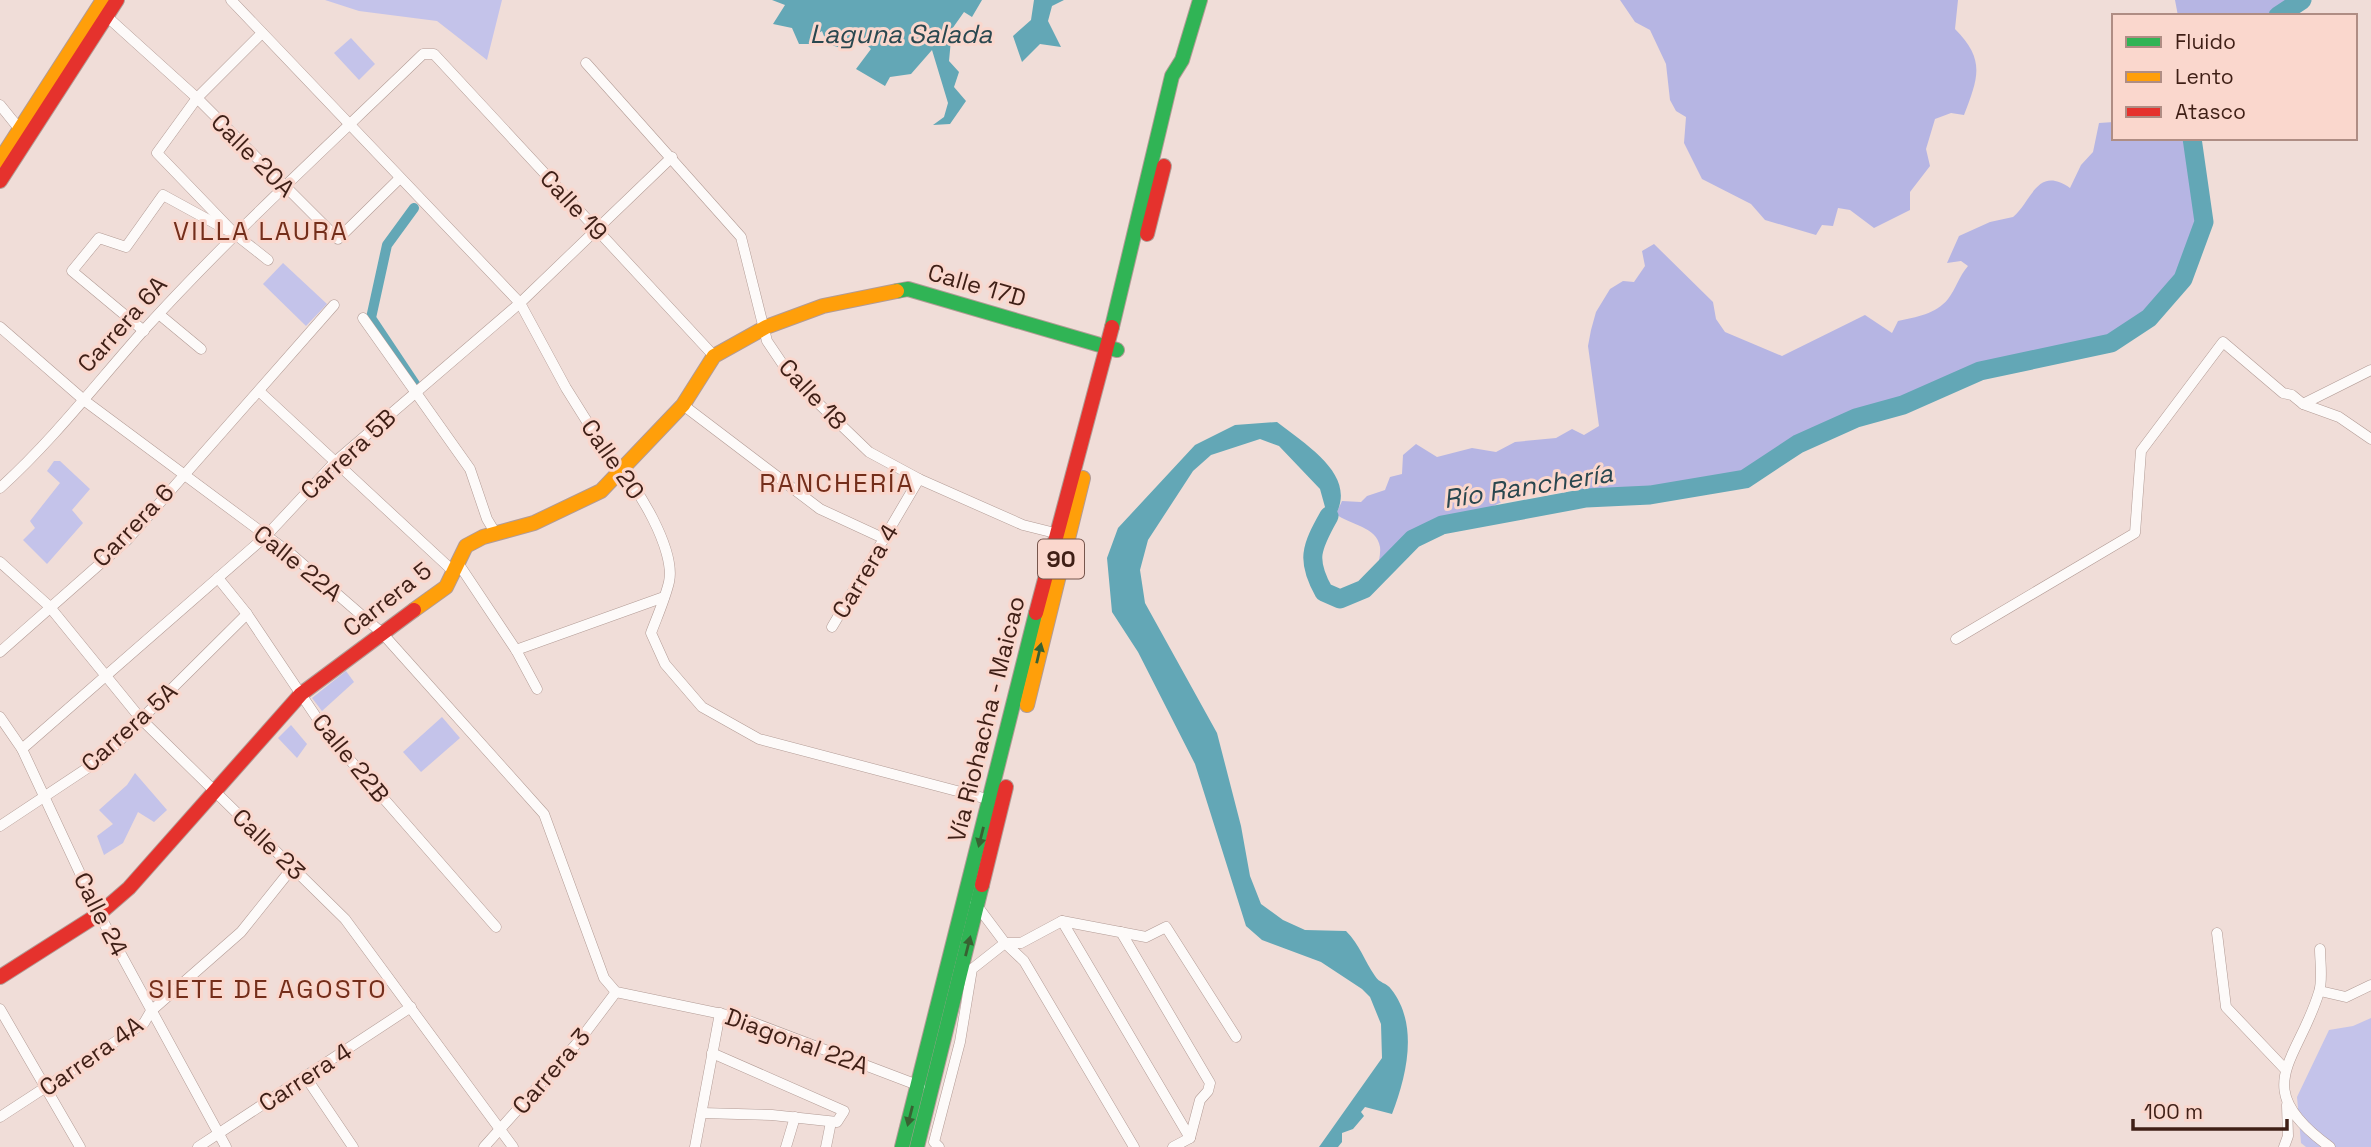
<svg xmlns="http://www.w3.org/2000/svg" width="2371" height="1147" viewBox="0 0 2371 1147" font-family="'Space Grotesk',sans-serif">
	<style>
		.green { fill: #c4c3ea }
		.forest { fill: #b6b5e3 }
		.water { fill: #63a7b6 }
		.lines { fill: none; stroke-linecap: round; stroke-linejoin: round }
		.canal { stroke: #63a7b6; stroke-width: 10 }
		.river { stroke: #63a7b6; stroke-width: 19 }
		.street-casing { stroke: #b29b95; stroke-width: 11 }
		.fast-casing { stroke: #b29b95; stroke-width: 16 }
		.slow-casing { stroke: #b29b95; stroke-width: 16 }
		.jam-casing { stroke: #b29b95; stroke-width: 16 }
		.street { stroke: #fdfaf9; stroke-width: 10 }
		.fast { stroke: #30b455; stroke-width: 14 }
		.slow { stroke: #ff9f0a; stroke-width: 14 }
		.jam { stroke: #e5322d; stroke-width: 14 }
		.oneway { fill: #386232 }
		.labels { text-anchor: middle; dominant-baseline: central; stroke-width: 6; stroke-linejoin: round; paint-order: stroke }
		.shield { fill: #fad7cd; stroke: #77564d; stroke-width: 2 }
		.shield-label { font-size: 23px; font-weight: bold; fill: #3f1f16 }
		.street-label { font-size: 24px; fill: #3f1f16; stroke: #fad7cd }
		.water-label { font-size: 26px; font-style: italic; fill: #29474f; stroke: #fad7cd }
		.neighbourhood-label { font-size: 26px; letter-spacing: 2px; fill: #742e1b; stroke: #fad7cd }
	</style>
	<rect width="100%" height="100%" fill="#f0ddd8"/>
	<g class="green">
		<path d="M325 0H502L487 60 437 21 359 11Z"/>
		<path d="M351 38 375 64 359 80 334 53Z"/>
		<path d="M283 263 327 304 306 326 263 284Z"/>
		<path d="M54 461H60L90 489 72 510 83 523 47 564 23 540 35 528 30 521 60 483 47 471Z"/>
		<path d="M346 671 354 682 322 711 312 698Z"/>
		<path d="M442 717 460 738 421 772 403 752Z"/>
		<path d="M291 725 307 744 297 758 278 738Z"/>
		<path d="M135 773 167 810 154 822 138 812 123 843 104 855 97 836 113 824 99 810 127 785Z"/>
		<path d="M2371 1018V1147H2306L2301 1143 2297 1097 2329 1030 2353 1026Z"/>
	</g>
	<g class="forest">
		<path d="M1620 0H1958L1955 29C1986 60 1978 78 1964 115L1951 113 1935 119 1926 149 1930 166 1910 192V210L1874 228 1850 210 1838 208 1833 226 1822 225 1816 235 1765 220 1751 204 1702 179 1684 143 1686 117 1676 111 1670 100 1666 64 1650 30 1635 22Z"/>
		<path d="M2175 0H2302L2278 16H2178Z"/>
		<path d="M2114 122V138H2192L2204 222 2183 279 2149 318 2111 343 1980 371 1903 405 1856 418 1801 443 1745 479 1650 495 1586 498 1564 480C1544 483 1507 479 1492 494L1507 498C1479 520 1440 507 1419 531L1421 535 1412 541 1382 573 1378 570C1378 563 1381 554 1380 547 1377 526 1349 525 1336 514L1342 501 1361 502 1367 496 1385 490 1390 477 1402 474 1403 455 1416 444 1437 457 1472 448 1496 452 1515 442 1556 438 1572 429 1584 435 1599 426 1588 346 1591 330 1596 312 1610 289 1623 281 1634 282 1645 266 1642 251 1654 244 1713 302 1716 319 1725 332 1782 356 1865 315 1892 333 1898 321C1916 317 1936 314 1948 299 1956 289 1959 276 1968 266L1961 261 1947 263 1959 236 1990 222 2013 217C2032 201 2037 165 2070 188L2081 165 2093 152 2099 123Z"/>
	</g>
	<g class="water">
		<path d="M772 0H982L972 17 964 12 952 29 949 61 959 72 954 87 966 101 950 124 933 125 944 117 948 103 932 50 911 74 890 77 885 86 856 69 871 49 853 31 849 44 846 34 836 36 844 41 838 47 827 44 822 31 815 35 816 44H799L792 28 773 24 785 5Z"/>
		<path d="M1034 0H1064L1052 6 1048 21 1061 47 1040 44 1022 62 1013 36 1031 20Z"/>
		<path d="M1277 422C1320 455 1373 487 1316 539L1325 507 1320 489 1279 446 1260 439 1211 455 1193 471 1148 540 1140 570 1145 603 1217 733 1241 826 1250 876 1261 904 1283 920 1305 930 1346 931C1360 945 1364 960 1375 976 1379 983 1387 983 1391 989 1419 1024 1407 1075 1392 1114L1365 1107 1361 1112 1364 1116 1353 1129 1342 1133V1142L1338 1147H1319L1382 1058 1381 1024 1370 997 1362 989 1321 962 1262 940 1246 926 1195 764 1138 652 1112 612 1107 558 1118 528 1195 445 1235 425Z"/>
	</g>
	<g class="lines">
		<path class="canal" d="M414 208 387 245 371 318 417 387"/>
		<g class="river">
			<path d="M2278 16 2302 0"/>
			<path d="M1329 516C1311 548 1306 560 1324 592L1340 599 1364 589 1413 539 1442 525 1586 498 1650 495 1745 479 1798 444 1856 418 1903 405 1980 371 2111 343 2149 318 2183 279 2204 222 2192 138"/>
		</g>
		<g class="street-casing">
			<g id="street">
				<path d="M231 0 520 303 566 388 613 463C637 483 676 551 669 582 665 599 657 617 651 633L665 664 702 707 759 739 995 801"/>
				<path d="M103 13 197 98 338 239 399 179"/>
				<path d="M262 33 197 98 157 153 235 234 268 260"/>
				<path d="M586 63 741 237 767 341 792 378 869 452 919 479 1023 525 1055 533"/>
				<path d="M0 105 21 131"/>
				<path d="M160 315 201 349"/>
				<path d="M363 318 470 469 487 519 496 534"/>
				<path d="M0 327 85 401 291 554 382 633 544 814 604 978 616 992 741 1018 920 1086"/>
				<path d="M144 331 72 271 99 238 126 247 163 195 227 230"/>
				<path d="M260 392 453 571"/>
				<path d="M2303 404 2339 417 2371 439"/>
				<path d="M683 405 820 509 885 539"/>
				<path d="M0 488C53 440 96 384 143 331 231 234 329 145 423 54H434L714 356"/>
				<path d="M0 562 49 606 141 719 345 919 513 1147"/>
				<path d="M458 563 516 650 537 689"/>
				<path d="M218 578 247 614 329 736 496 927"/>
				<path d="M832 627 919 479"/>
				<path d="M1956 639 2135 533 2141 451 2223 342 2283 393 2292 395 2303 404 2371 370"/>
				<path d="M516 650 664 597"/>
				<path d="M0 652 127 540 334 305"/>
				<path d="M0 717 22 749 99 914 226 1147"/>
				<path d="M22 749 266 536 336 461 520 303 672 157"/>
				<path d="M0 826 101 759 247 614"/>
				<path d="M975 903 1005 943H1021L1062 921 1146 937 1166 927 1236 1037"/>
				<path d="M1062 921 1190 1138"/>
				<path d="M1121 932 1210 1083 1208 1091 1200 1100 1190 1138 1173 1147"/>
				<path d="M2217 933 2226 1007 2284 1068"/>
				<path d="M2320 949C2320 962 2323 980 2319 992 2298 1062 2247 1087 2330 1147"/>
				<path d="M2320 991 2346 997 2371 985"/>
				<path d="M0 1009 80 1147"/>
				<path d="M305 1076 353 1147"/>
				<path d="M702 1113 772 1115 837 1122 844 1111 712 1053"/>
				<path d="M0 1117 144 1023 151 1011 241 932 293 867"/>
				<path d="M198 1147 411 1007"/>
				<path d="M484 1147 579 1041 616 992"/>
				<path d="M695 1147 720 1013"/>
				<path d="M786 1147 795 1117"/>
				<path d="M826 1147 831 1122"/>
				<path d="M939 1147 934 1142 960 1042 972 969 1005 943 1024 961 1134 1147"/>
				<path d="M2284 1147 2288 1136 2287 1105"/>
			</g>
		</g>
		<g class="fast-casing">
			<g id="fast">
				<path d="M897 291 908 289 1117 350"/>
				<path d="M1112 327 1172 76 1182 60 1200 0"/>
				<path d="M902 1147 1036 613"/>
				<path d="M917 1147 982 885"/>
			</g>
		</g>
		<g class="slow-casing">
			<g id="slow">
				<path d="M0 160 103 0"/>
				<path d="M414 610 446 587 466 546 483 537 534 523 601 491 683 405 714 356 766 327 823 306 897 291"/>
				<path d="M1027 705 1083 478"/>
			</g>
		</g>
		<g class="jam-casing">
			<g id="jam">
				<path d="M0 181 117 0"/>
				<path d="M1147 234 1164 166"/>
				<path d="M1036 613 1112 327"/>
				<path d="M982 885 1006 787"/>
				<path d="M0 977 99 914 129 888 301 694 414 610"/>
			</g>
		</g>
		<use href="#street" class="street"/>
		<use href="#fast" class="fast"/>
		<use href="#slow" class="slow"/>
		<use href="#jam" class="jam"/>
	</g>
	<defs><path id="oneway-solid" d="M-6-.8H1V-3.2L6.5 0L1 3.2V.8H-6Z" transform="scale(1.75)"/></defs>
	<g class="oneway">
		<use href="#oneway-solid" transform="translate(1039 653) rotate(-77)"/>
		<use href="#oneway-solid" transform="translate(981 837) rotate(104)"/>
		<use href="#oneway-solid" transform="translate(968 946) rotate(-76)"/>
		<use href="#oneway-solid" transform="translate(910 1116) rotate(104)"/>
	</g>
	<g class="labels">
		<rect class="shield" x="1038" y="539.5" width="46" height="39" rx="5"/>
		<g class="shield-label">
			<text x="1061" y="559">90</text>
		</g>
		<g class="street-label">
			<text transform="translate(253 155) rotate(45)">Calle 20A</text>
			<text transform="translate(574 205) rotate(47)">Calle 19</text>
			<text transform="translate(977 285) rotate(16)">Calle 17D</text>
			<text transform="translate(122 324) rotate(-48)">Carrera 6A</text>
			<text transform="translate(813 394) rotate(47)">Calle 18</text>
			<text transform="translate(348 454) rotate(-43)">Carrera 5B</text>
			<text transform="translate(613 459) rotate(55)">Calle 20</text>
			<text transform="translate(133 525) rotate(-46)">Carrera 6</text>
			<text transform="translate(298 563) rotate(39)">Calle 22A</text>
			<text transform="translate(865 571) rotate(-59)">Carrera 4</text>
			<text transform="translate(387 599) rotate(-38)">Carrera 5</text>
			<text transform="translate(986 719) rotate(-76)">Vía Riohacha - Maicao</text>
			<text transform="translate(129 727) rotate(-42)">Carrera 5A</text>
			<text transform="translate(351 758) rotate(51)">Calle 22B</text>
			<text transform="translate(269 844) rotate(44)">Calle 23</text>
			<text transform="translate(101 914) rotate(63)">Calle 24</text>
			<text transform="translate(797 1041) rotate(20)">Diagonal 22A</text>
			<text transform="translate(91 1056) rotate(-35)">Carrera 4A</text>
			<text transform="translate(551 1071) rotate(-49)">Carrera 3</text>
			<text transform="translate(305 1077) rotate(-33)">Carrera 4</text>
		</g>
		<g class="water-label">
			<text x="901" y="34">Laguna Salada</text>
			<text transform="translate(1528 486) rotate(-9)">Río Ranchería</text>
		</g>
		<g class="neighbourhood-label">
			<text x="261" y="231">VILLA LAURA</text>
			<text x="837" y="483">RANCHERÍA</text>
			<text x="268" y="989">SIETE DE AGOSTO</text>
		</g>
	</g>
	<rect x="2112" y="14" width="245" height="126" fill="#fad7cd" stroke="#af8d84" stroke-width="2"/>
	<rect x="2126" y="37" width="35" height="10" fill="#30b455" stroke="#af8d84" stroke-width="2"/>
	<text x="2175" y="49" font-size="21" fill="#3f1f16">Fluido</text>
	<rect x="2126" y="72" width="35" height="10" fill="#ff9f0a" stroke="#af8d84" stroke-width="2"/>
	<text x="2175" y="84" font-size="21" fill="#3f1f16">Lento</text>
	<rect x="2126" y="107" width="35" height="10" fill="#e5322d" stroke="#af8d84" stroke-width="2"/>
	<text x="2175" y="119" font-size="21" fill="#3f1f16">Atasco</text>
	<path d="M2133 1119v10h154v-10" fill="none" stroke="#3f1f16" stroke-width="3.5"/>
	<text x="2144" y="1119" font-size="21" fill="#3f1f16" stroke="#fad7cd" stroke-width="5" paint-order="stroke">100 m</text>
</svg>
